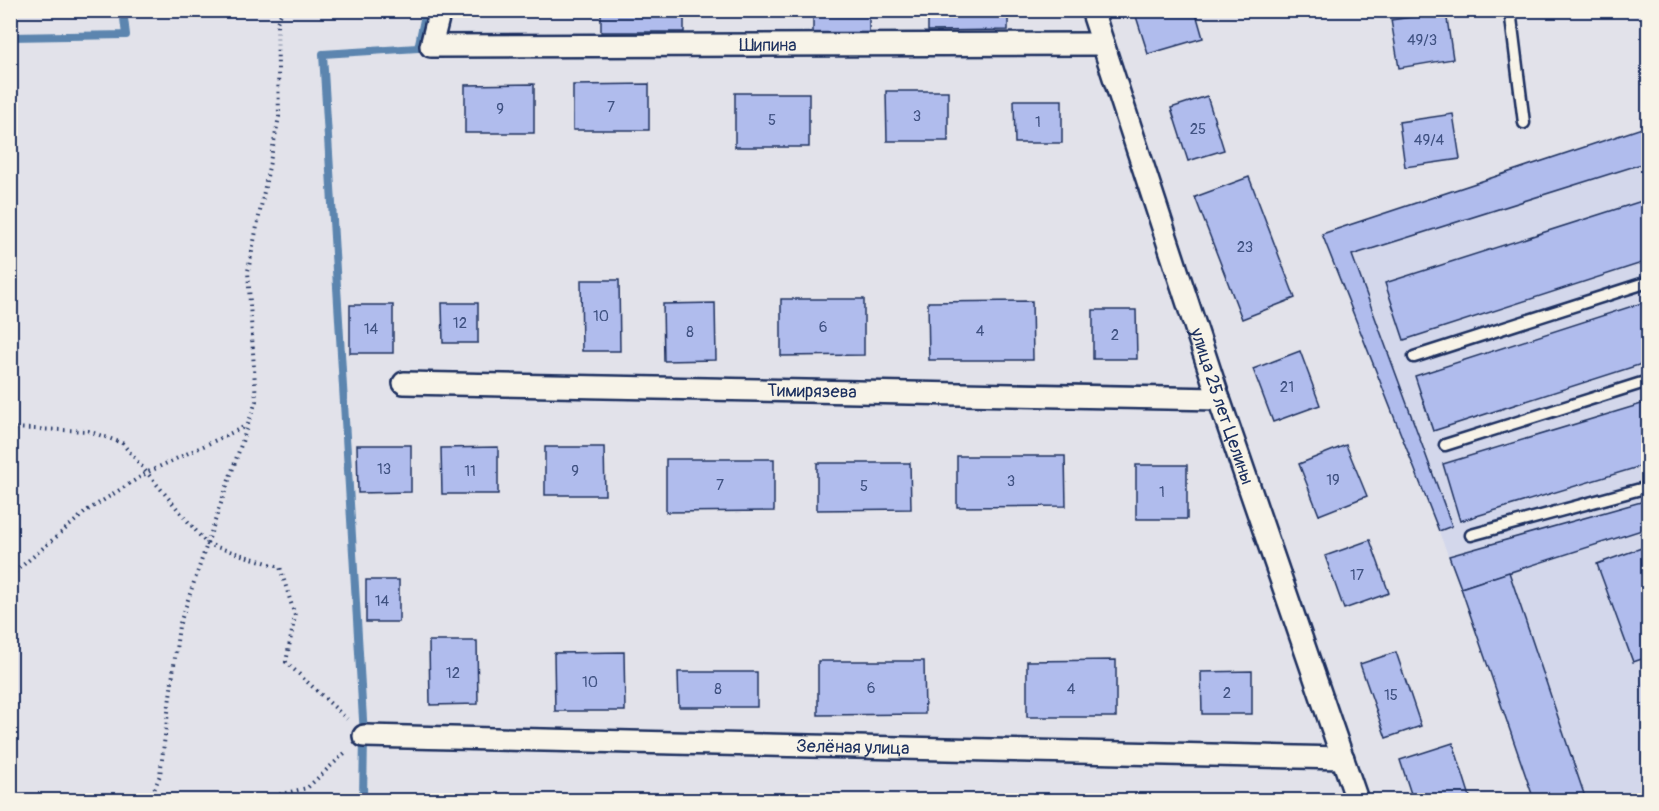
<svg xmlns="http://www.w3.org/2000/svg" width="1659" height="811" viewBox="0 0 1659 811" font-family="Pangolin,sans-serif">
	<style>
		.built { fill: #d3d7eb }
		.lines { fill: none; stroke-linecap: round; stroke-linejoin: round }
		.stream { stroke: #5b85af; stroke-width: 8 }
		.building { fill: #b0bced; stroke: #1b2f5e; stroke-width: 1.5 }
		.lane-casing { stroke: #1b2f5e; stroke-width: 15 }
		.street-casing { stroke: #1b2f5e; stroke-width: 26 }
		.path { stroke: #1b2f5e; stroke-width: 4; stroke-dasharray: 1.5 4.5; stroke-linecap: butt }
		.lane { stroke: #f7f3e8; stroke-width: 10 }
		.street { stroke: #f7f3e8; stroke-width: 21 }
		.labels { text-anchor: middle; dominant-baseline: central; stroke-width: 6; stroke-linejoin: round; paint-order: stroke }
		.number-label { font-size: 15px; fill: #405282 }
		.street-label { font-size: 18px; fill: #1b2f5e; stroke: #f7f3e8 }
	</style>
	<rect width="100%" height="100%" fill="#e2e2ea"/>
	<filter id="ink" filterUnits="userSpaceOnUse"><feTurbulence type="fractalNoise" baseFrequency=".0167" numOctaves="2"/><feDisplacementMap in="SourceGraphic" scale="12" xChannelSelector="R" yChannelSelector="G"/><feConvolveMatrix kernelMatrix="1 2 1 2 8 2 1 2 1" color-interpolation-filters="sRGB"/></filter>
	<g filter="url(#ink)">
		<path class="built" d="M1648 126V800H1537L1461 588 1322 234Z"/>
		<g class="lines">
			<g class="stream">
				<path d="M10 37 126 35 123 10"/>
				<path d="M363 800 364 736 323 54 418 48 426 10"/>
			</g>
		</g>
		<g class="building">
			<rect x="601" y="10" width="83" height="22"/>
			<rect x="813" y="10" width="56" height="29"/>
			<path d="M928 10H1008V30L928 31Z"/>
			<path d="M1134 10H1195L1203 38 1148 54Z"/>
			<path d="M1446 12 1453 59 1399 68 1391 20Z"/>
			<path d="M534 84V133H465V85Z"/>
			<path d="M649 84V130H573V85Z"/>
			<path d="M886 91H948V141H887Z"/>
			<rect x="735" y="93" width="74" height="54"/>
			<path d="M1207 96 1224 150 1188 161 1171 108Z"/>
			<path d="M1014 100H1062V143H1015Z"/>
			<path d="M1453 114 1460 159 1405 167 1399 122Z"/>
			<path d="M1648 126V162L1352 255 1452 526 1439 531 1322 234Z"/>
			<path d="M1249 177 1295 298 1242 319 1195 197Z"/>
			<path d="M1648 199V261L1404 340 1385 283Z"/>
			<path d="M581 280H619L620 351H582Z"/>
			<path d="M781 299H864V355L781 356Z"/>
			<path d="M1032 301 1033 360H929L928 302Z"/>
			<path d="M1648 301V362L1433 431 1415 376Z"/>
			<path d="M442 303H478V343H443Z"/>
			<path d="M715 303 716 360 664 361 663 304Z"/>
			<rect x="350" y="305" width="43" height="48"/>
			<path d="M1093 310H1136L1137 359H1093Z"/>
			<path d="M1300 351 1320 405 1273 422 1253 369Z"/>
			<path d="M1648 402V464L1460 521 1443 464Z"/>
			<path d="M357 445H411V492L358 493Z"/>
			<path d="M1346 445 1367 496 1319 515 1299 464Z"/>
			<path d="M498 447V494H442L441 448Z"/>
			<path d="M545 447H604L605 495H545Z"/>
			<path d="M957 456H1065L1066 506 957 507Z"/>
			<path d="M666 459H774V511L666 512Z"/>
			<path d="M817 463H910L911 509 817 510Z"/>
			<rect x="1136" y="465" width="51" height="54"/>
			<path d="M1648 500V528L1461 588 1449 556Z"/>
			<path d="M1370 540 1389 593 1344 609 1325 556Z"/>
			<path d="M1647 546 1648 551V657L1633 662 1597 564Z"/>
			<path d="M1509 572 1586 800H1534L1461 588Z"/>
			<rect x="366" y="580" width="33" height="42"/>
			<path d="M429 641H477L478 704 430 705Z"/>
			<path d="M624 652 625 711H555L554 653Z"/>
			<path d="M1396 652 1421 726 1386 738 1360 664Z"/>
			<path d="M1116 660V717H1027V661Z"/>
			<path d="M818 661H924L925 714 818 715Z"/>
			<path d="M1252 671V714H1202L1201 672Z"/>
			<path d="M678 672H757V707H679Z"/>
			<path d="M1453 743 1471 800H1413L1400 760Z"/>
		</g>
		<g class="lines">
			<g class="lane-casing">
				<g id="lane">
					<path d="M1510 10 1524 123"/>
					<path d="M1414 357 1648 282"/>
					<path d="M1445 445 1648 381"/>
					<path d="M1471 535 1648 487"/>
				</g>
			</g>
			<g class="street-casing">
				<g id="street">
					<path id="s1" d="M440 10 431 46 1103 44"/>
					<path id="s2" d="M1092 10 1219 399 1357 800"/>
					<path id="s3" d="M404 383 1219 399"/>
					<path id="s4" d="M364 736 1343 758"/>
				</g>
			</g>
			<g class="path">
				<path d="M10 428 88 431 122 443 207 544 280 567 295 616 286 662 347 719"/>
				<path d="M10 576 88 510 148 472 246 426"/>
				<path d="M150 800 160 775 179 626 256 401 248 271 279 117 277 22 283 10"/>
				<path d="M256 800 307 788 347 751"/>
			</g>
			<use href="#lane" class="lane"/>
			<use href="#street" class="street"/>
		</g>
	</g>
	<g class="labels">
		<g class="number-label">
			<text x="1422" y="40">49/3</text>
			<text x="611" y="107">7</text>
			<text x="500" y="109">9</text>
			<text x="917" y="116">3</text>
			<text x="772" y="120">5</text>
			<text x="1038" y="122">1</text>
			<text x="1198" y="129">25</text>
			<text x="1429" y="140">49/4</text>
			<text x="1245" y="247">23</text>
			<text x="601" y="316">10</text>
			<text x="460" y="323">12</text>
			<text x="823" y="327">6</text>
			<text x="371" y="329">14</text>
			<text x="980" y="331">4</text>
			<text x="690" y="332">8</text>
			<text x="1115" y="335">2</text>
			<text x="1287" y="387">21</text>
			<text x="384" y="469">13</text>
			<text x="470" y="471">11</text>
			<text x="575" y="471">9</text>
			<text x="1333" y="480">19</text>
			<text x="1011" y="481">3</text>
			<text x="720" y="485">7</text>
			<text x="864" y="486">5</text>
			<text x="1162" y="492">1</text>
			<text x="1357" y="575">17</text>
			<text x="382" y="601">14</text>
			<text x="453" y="673">12</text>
			<text x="590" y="682">10</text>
			<text x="871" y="688">6</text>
			<text x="718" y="689">8</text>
			<text x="1071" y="689">4</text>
			<text x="1227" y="693">2</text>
			<text x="1391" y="695">15</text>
		</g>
		<g class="street-label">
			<text stroke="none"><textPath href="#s1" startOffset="374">Шипина</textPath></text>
			<text stroke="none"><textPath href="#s3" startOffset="408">Тимирязева</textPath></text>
			<text stroke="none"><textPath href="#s2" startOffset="417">улица 25 лет Целины</textPath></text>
			<text stroke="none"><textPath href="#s4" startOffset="489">Зелёная улица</textPath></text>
		</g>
	</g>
	<rect width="1659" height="811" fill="none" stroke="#f7f3e8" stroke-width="36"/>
	<rect x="18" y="18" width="1623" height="775" fill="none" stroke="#1b2f5e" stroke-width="2" filter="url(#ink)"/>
</svg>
